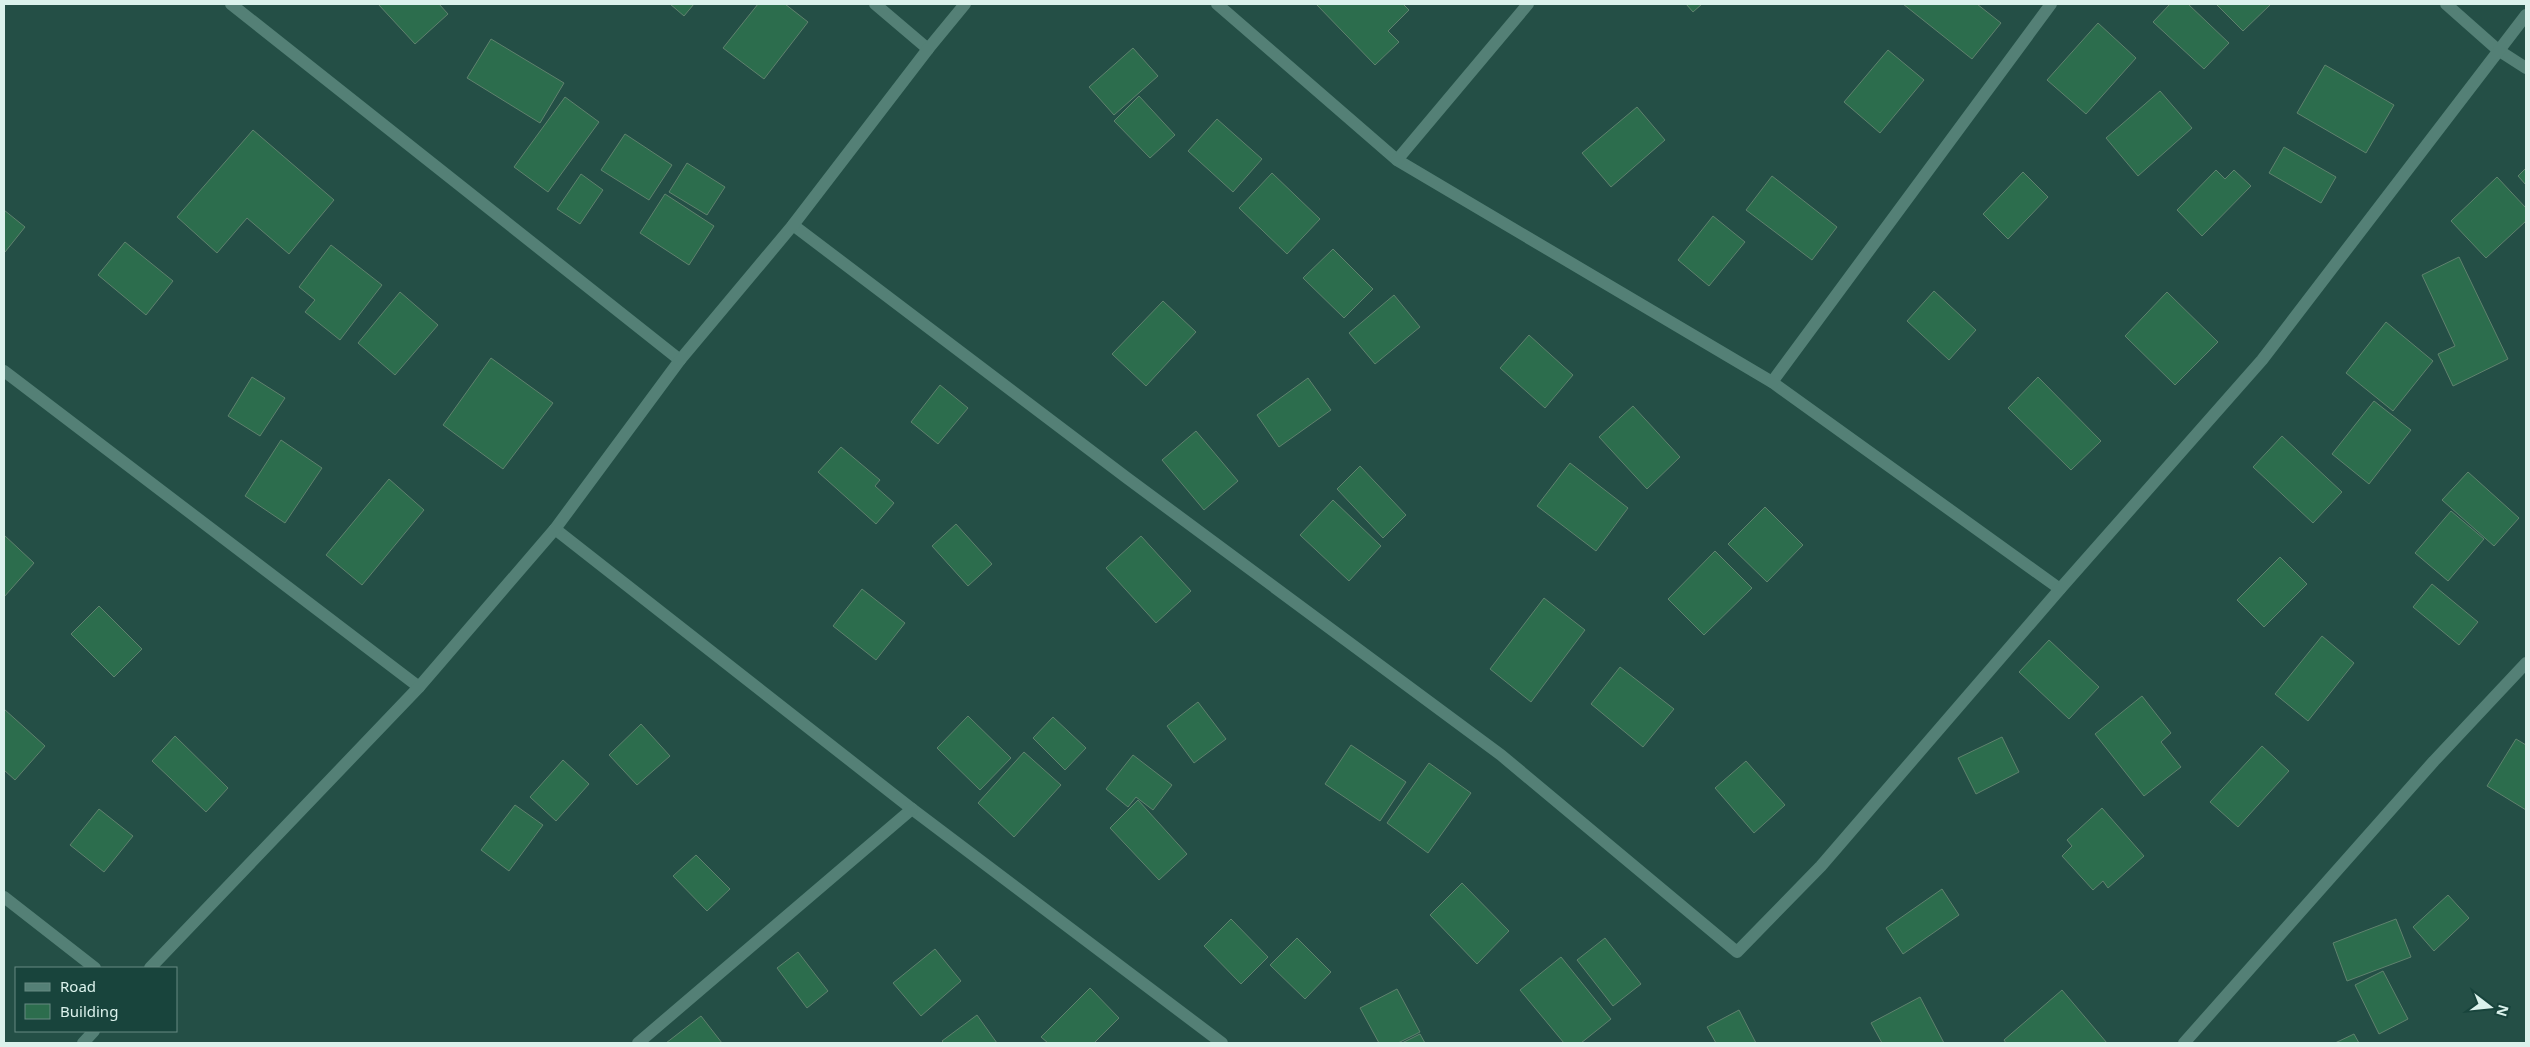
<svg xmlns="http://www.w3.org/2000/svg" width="2530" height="1047" viewBox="0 0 2530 1047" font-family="'Noto Sans',sans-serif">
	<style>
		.building { fill: #2c6d4d; stroke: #5f826e }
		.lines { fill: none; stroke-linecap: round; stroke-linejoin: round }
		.minor { stroke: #548076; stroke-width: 12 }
	</style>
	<rect width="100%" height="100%" fill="#244f46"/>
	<g class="building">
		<path d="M378 4H439L448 14 415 44Z"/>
		<path d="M670 4H694L684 16Z"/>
		<path d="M758 4H785L808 22 764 79 723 48Z"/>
		<path d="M1316 4H1403L1409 10 1388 31 1399 42 1375 65Z"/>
		<path d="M1686 4H1702L1693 12Z"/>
		<path d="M1903 4H1977L2001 23 1972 59Z"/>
		<path d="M2170 4H2188L2229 43 2204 69 2153 22Z"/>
		<path d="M2216 4H2271L2243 31Z"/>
		<path d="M2098 23 2136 58 2086 114 2047 80Z"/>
		<path d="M491 39 564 83 540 123 467 78Z"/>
		<path d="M1133 48 1158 76 1114 115 1089 87Z"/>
		<path d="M1888 50 1924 80 1880 133 1844 102Z"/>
		<path d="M2325 65 2394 105 2366 153 2297 113Z"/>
		<path d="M2160 91 2192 128 2138 176 2106 138Z"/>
		<path d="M1139 96 1175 135 1150 158 1114 121Z"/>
		<path d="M565 97 599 122 548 192 514 167Z"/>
		<path d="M1637 107 1665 140 1611 187 1582 153Z"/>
		<path d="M1217 119 1262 159 1233 192 1188 151Z"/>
		<path d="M253 130 334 200 289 254 247 218 217 253 177 217Z"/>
		<path d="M625 134 672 165 649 200 601 170Z"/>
		<path d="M2284 147 2336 177 2321 203 2269 173Z"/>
		<path d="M687 163 725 187 707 215 669 192Z"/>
		<path d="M2526 168V185L2518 176Z"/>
		<path d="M2216 170 2225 179 2234 170 2251 186 2202 236 2177 210Z"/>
		<path d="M2023 172 2048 197 2008 239 1983 214Z"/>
		<path d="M1272 173 1320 219 1287 254 1239 208Z"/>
		<path d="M581 174 603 190 580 224 557 209Z"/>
		<path d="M1772 176 1837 227 1812 260 1746 210Z"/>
		<path d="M2497 177 2526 208V221L2486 258 2451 221Z"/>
		<path d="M665 194 714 226 689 265 640 233Z"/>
		<path d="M4 210 25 227 5 252 4 251Z"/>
		<path d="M1713 216 1745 242 1709 286 1678 260Z"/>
		<path d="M125 242 173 281 146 315 98 275Z"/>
		<path d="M331 245 382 285 340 340 305 312 315 300 299 287Z"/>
		<path d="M1333 249 1373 289 1344 318 1303 278Z"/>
		<path d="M2459 257 2508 359 2453 386 2438 354 2455 346 2422 275Z"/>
		<path d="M1934 291 1976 330 1949 360 1907 321Z"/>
		<path d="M400 292 438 325 395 375 358 343Z"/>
		<path d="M2167 292 2218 342 2175 385 2125 336Z"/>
		<path d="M1394 295 1420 327 1375 364 1349 333Z"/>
		<path d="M1163 301 1196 332 1146 386 1112 354Z"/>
		<path d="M2386 322 2433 361 2393 411 2346 373Z"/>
		<path d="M1529 335 1573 375 1545 408 1500 368Z"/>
		<path d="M491 358 553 403 503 469 443 425Z"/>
		<path d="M252 377 285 398 260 436 228 416Z"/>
		<path d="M2038 377 2101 441 2071 470 2008 408Z"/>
		<path d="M1308 378 1331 410 1279 447 1257 415Z"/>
		<path d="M940 385 968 408 938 444 911 422Z"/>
		<path d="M2374 401 2411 430 2369 484 2332 454Z"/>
		<path d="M1633 406 1680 457 1647 489 1599 437Z"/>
		<path d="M1196 431 1238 481 1204 510 1162 460Z"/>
		<path d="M2282 436 2342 492 2313 523 2253 467Z"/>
		<path d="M281 440 322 468 285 523 245 496Z"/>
		<path d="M841 447 880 480 875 486 894 503 876 524 818 472Z"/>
		<path d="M1570 463 1628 508 1596 551 1537 506Z"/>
		<path d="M1360 466 1406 515 1383 538 1337 489Z"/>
		<path d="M2468 472 2519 518 2494 546 2442 500Z"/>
		<path d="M389 479 424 510 362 585 326 555Z"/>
		<path d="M1333 500 1381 546 1349 581 1300 535Z"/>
		<path d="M1765 507 1803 545 1767 582 1728 544Z"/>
		<path d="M2451 511 2484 539 2448 581 2415 553Z"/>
		<path d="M956 524 992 564 968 586 932 546Z"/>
		<path d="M4 535 34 563 4 597Z"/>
		<path d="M1141 536 1191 591 1156 623 1106 568Z"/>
		<path d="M1715 551 1752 588 1704 635 1668 599Z"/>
		<path d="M2280 557 2307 584 2264 627 2237 600Z"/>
		<path d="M2432 584 2478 622 2459 645 2413 607Z"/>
		<path d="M862 589 905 623 876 660 833 626Z"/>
		<path d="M1544 598 1585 630 1531 702 1490 669Z"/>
		<path d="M99 606 142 649 114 677 71 634Z"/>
		<path d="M2322 636 2354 663 2308 721 2275 694Z"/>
		<path d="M2049 640 2099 687 2069 719 2019 672Z"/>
		<path d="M1620 667 1674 709 1643 747 1591 704Z"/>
		<path d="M2142 696 2171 733 2161 742 2181 767 2144 796 2095 734Z"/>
		<path d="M1198 702 1226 739 1194 763 1167 726Z"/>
		<path d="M4 709 45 746 15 780 4 770Z"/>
		<path d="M968 716 1011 758 980 790 937 748Z"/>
		<path d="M1053 717 1086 748 1065 770 1033 738Z"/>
		<path d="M641 724 670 756 637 785 609 755Z"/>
		<path d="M175 736 228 788 206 812 152 761Z"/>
		<path d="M2002 737 2019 772 1976 794 1958 758Z"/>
		<path d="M2516 739 2526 745V810L2487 786Z"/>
		<path d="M1351 745 1406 782 1380 821 1325 784Z"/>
		<path d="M2262 746 2289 771 2238 827 2210 802Z"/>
		<path d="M1024 752 1061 785 1014 837 978 803Z"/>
		<path d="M1133 755 1172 785 1153 810 1136 797 1128 807 1106 789Z"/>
		<path d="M563 760 589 784 556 821 530 797Z"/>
		<path d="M1746 761 1785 805 1754 833 1715 788Z"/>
		<path d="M1429 763 1471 793 1428 853 1387 823Z"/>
		<path d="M1138 800 1187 854 1159 880 1110 828Z"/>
		<path d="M515 805 543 825 509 871 481 850Z"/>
		<path d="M2102 808 2144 856 2108 888 2103 881 2093 890 2062 856 2072 846 2067 840Z"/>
		<path d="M99 809 133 836 104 872 70 845Z"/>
		<path d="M696 855 730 889 707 911 673 876Z"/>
		<path d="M1462 883 1509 931 1477 964 1430 915Z"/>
		<path d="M1942 889 1959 915 1903 954 1886 928Z"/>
		<path d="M2448 895 2469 918 2434 951 2413 927Z"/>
		<path d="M1231 919 1268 957 1241 984 1204 946Z"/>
		<path d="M2396 919 2411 957 2347 981 2333 943Z"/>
		<path d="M1297 938 1331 972 1305 999 1270 965Z"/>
		<path d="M1605 938 1641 984 1613 1006 1577 960Z"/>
		<path d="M935 949 961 981 921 1016 893 983Z"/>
		<path d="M798 952 828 991 807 1008 777 968Z"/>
		<path d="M1561 957 1611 1019 1581 1043H1564L1520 990Z"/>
		<path d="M2383 971 2408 1019 2379 1034 2355 985Z"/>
		<path d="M1090 988 1119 1018 1094 1043H1048L1041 1037Z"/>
		<path d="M1397 989 1420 1032 1398 1043H1379L1360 1008Z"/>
		<path d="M2062 990 2107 1043H2006L2004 1040Z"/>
		<path d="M1920 997 1944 1043H1882L1871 1023Z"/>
		<path d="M1739 1010 1756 1043H1716L1707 1027Z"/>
		<path d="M977 1015 997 1043H944L942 1041Z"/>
		<path d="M701 1016 722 1043H666Z"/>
		<path d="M1420 1034 1425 1043H1402Z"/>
		<path d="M2354 1034 2359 1043H2335Z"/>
	</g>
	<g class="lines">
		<g class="minor">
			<path d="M231 4 680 360"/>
			<path d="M875 4 928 49"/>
			<path d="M1217 4 1397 160 1772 382 2060 589"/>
			<path d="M2446 4 2498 50 2526 68"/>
			<path d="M1397 160 1528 4"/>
			<path d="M793 225 1127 478 1501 755 1737 952 1821 866 2060 589 2262 360 2526 15"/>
			<path d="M4 371 419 687"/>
			<path d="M1772 382 2051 4"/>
			<path d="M555 529 912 809 1222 1043"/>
			<path d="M4 897 95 968"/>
			<path d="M150 968 419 687 555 529 680 360 793 225 928 49 965 4"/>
			<path d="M83 1043 94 1031"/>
			<path d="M638 1043 912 809"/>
			<path d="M2184 1043 2434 761 2526 663"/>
		</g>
	</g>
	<rect width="2530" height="1047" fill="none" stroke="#dbf2ec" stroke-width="10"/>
	<rect x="15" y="967" width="162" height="65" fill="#18443c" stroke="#668a82"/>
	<rect x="25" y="983" width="25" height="8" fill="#548076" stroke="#668a82"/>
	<text x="60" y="992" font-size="15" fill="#dbf2ec">Road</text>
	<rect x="25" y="1004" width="25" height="15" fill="#2c6d4d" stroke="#668a82"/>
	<text x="60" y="1017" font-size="15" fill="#dbf2ec">Building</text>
	<g transform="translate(2490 1007) rotate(106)" stroke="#18443c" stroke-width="4" paint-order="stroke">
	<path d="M0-4L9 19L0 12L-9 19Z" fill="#dbf2ec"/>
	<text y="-8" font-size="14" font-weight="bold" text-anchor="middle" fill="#dbf2ec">N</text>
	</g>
</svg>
